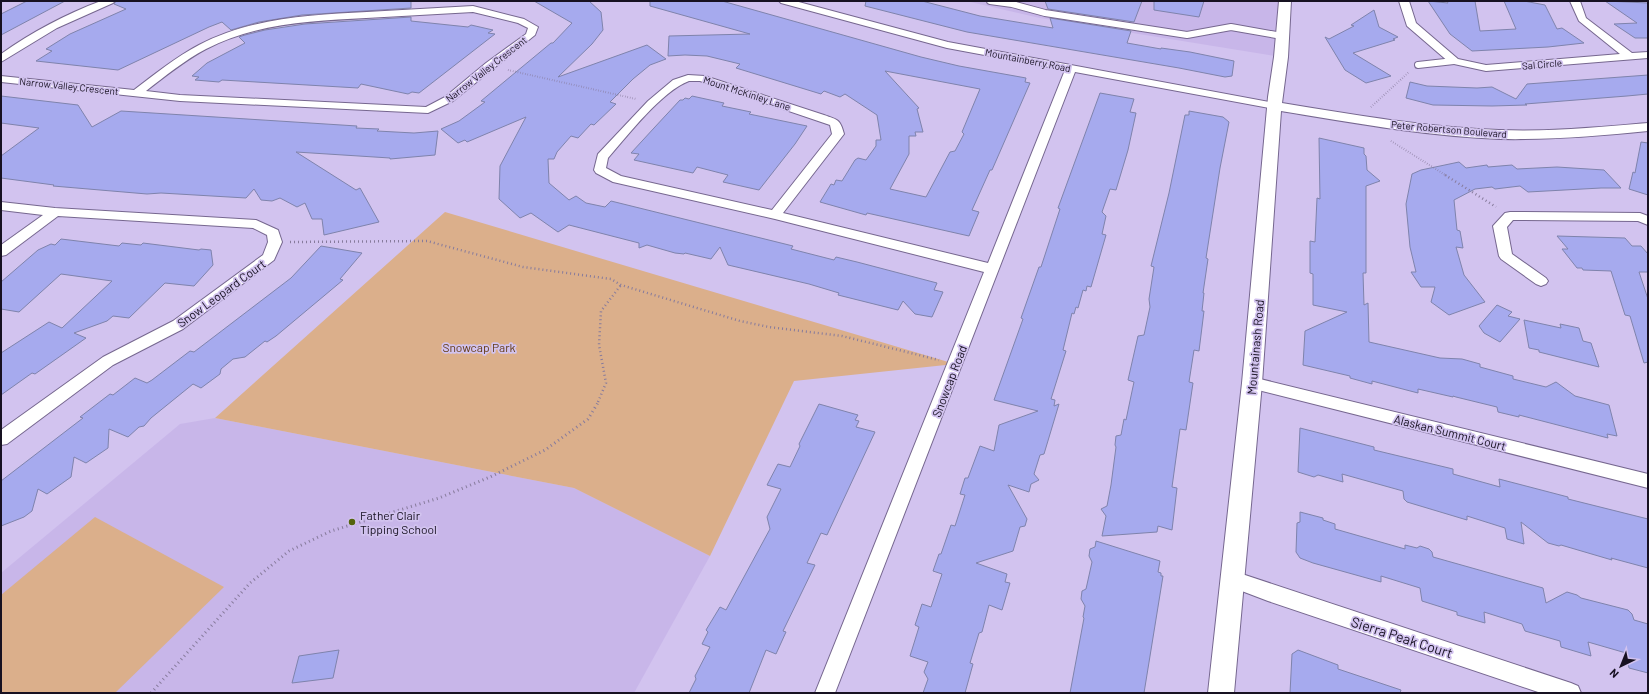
<svg xmlns="http://www.w3.org/2000/svg" width="1649" height="694" viewBox="0 0 1649 694" font-family="Barlow,sans-serif">
	<style>
		.built { fill: #c8b6e9 }
		.green { fill: #dbaf8b }
		.building { fill: #a6aaee; stroke: #7f83ac; fill-rule: evenodd }
		.lines { fill: none; stroke-linecap: round; stroke-linejoin: round }
		.service-casing { stroke: #76678f; stroke-width: 8 }
		.minor-casing { stroke: #76678f; stroke-width: 2 }
		.tertiary-casing { stroke: #76678f; stroke-width: 2 }
		.path-far2 { stroke: #877b9c; stroke-width: 2; stroke-dasharray: 0.5 2; stroke-linecap: butt }
		.path-far1 { stroke: #877b9c; stroke-width: 2.5; stroke-dasharray: 1 3; stroke-linecap: butt }
		.path { stroke: #877b9c; stroke-width: 3; stroke-dasharray: 1 3.5; stroke-linecap: butt }
		.service { stroke: #fff; stroke-width: 6 }
		.minor { fill: #fff; fill-rule: evenodd }
		.tertiary { fill: #fff; fill-rule: evenodd }
		.poi-dot { fill: #53640c; stroke: #d2c3ef; stroke-width: 1.5 }
		.labels { text-anchor: middle; dominant-baseline: central; stroke-width: 3.5; stroke-linejoin: round; paint-order: stroke }
		.far-street-label { font-size: 10px; fill: #171121; stroke: #d2c3ef }
		.street-label { font-size: 12px; fill: #171121; stroke: #d2c3ef }
		.park-label { font-size: 12px; fill: #613912; stroke: #d2c3ef }
		.poi-label { font-size: 12px; fill: #171121; stroke: #d2c3ef; text-anchor: start }
		.near-street-label { font-size: 14px; fill: #171121; stroke: #d2c3ef }
	</style>
	<rect width="100%" height="100%" fill="#d2c3ef"/>
	<g class="built">
		<path d="M966 1H1285L1281 57 1040 18Z"/>
		<path d="M215 418 574 488 710 556 634 693H1V573L180 424Z"/>
	</g>
	<g class="green">
		<path d="M445 212 955 364 794 381 710 556 574 488 215 418Z"/>
		<path d="M95 517 224 587 115 693H1V595Z"/>
	</g>
	<g class="building">
		<path d="M27 1H65L1 35V14Z"/>
		<path d="M116 1H411V8L302 15 259 22 231 30 222 22 209 27 118 70 36 61 52 51 46 49 70 34 126 9 114 4Z"/>
		<path d="M534 1H589L601 12 603 30 592 44 558 77 647 45 666 59 650 65 633 79 610 102 616 104 594 125 591 124 578 138 571 136 557 152 554 159H548L549 183 569 200 576 196 586 203 605 207 611 201 793 246 791 249 834 260 836 257 857 262 937 283 934 290 943 292 932 317 915 314 903 301 898 310 838 295 839 293 809 284 728 265 720 247 711 259 685 253 684 254 675 253 647 245 639 248V243L569 225 558 232 531 213 520 218 499 199 500 166 526 117 467 142 465 140 458 143 441 129 459 121 485 102 481 101 551 43H553L572 23Z"/>
		<path d="M650 1H722L921 57 959 66 1026 78 1025 82 1030 83 992 170H990L972 210 979 212 969 236 867 213 866 215 820 202 831 184 834 185 836 180 842 181 855 160 858 158 866 160 876 146V140H881L877 115 845 94 840 97 824 91 821 94 736 68 740 64 707 56 685 55 668 56 669 36 750 34 650 6ZM885 71 980 89 962 132 964 134 955 151 950 152 926 197 890 189 909 154V136H916L915 132H923L917 109 919 108Z"/>
		<path d="M866 1H922L980 16 1053 28 1050 18 1131 31 1127 43 1161 49V48L1190 52 1234 61 1232 76 1225 77 1179 68 967 32 865 6Z"/>
		<path d="M1045 1H1142L1134 22 1048 9Z"/>
		<path d="M1154 1H1204L1199 17 1154 10Z"/>
		<path d="M1428 1 1448 3 1447 1H1475L1480 31 1516 29 1504 1H1524L1545 5 1557 29 1562 28 1584 43 1548 47 1472 51 1450 34Z"/>
		<path d="M1605 1 1648 3V38H1635L1614 24 1637 23Z"/>
		<path d="M1374 10 1379 27 1398 37 1393 39 1395 40 1353 53 1391 76 1366 83 1345 70 1325 37 1329 39 1354 26 1351 25Z"/>
		<path d="M411 17V21L468 27 471 25 493 30 488 33 495 34 419 93 412 92 408 94 361 84 358 88 222 80 219 82 195 80 199 77 192 76 207 63 245 43 239 37 245 35 265 30 305 24Z"/>
		<path d="M1648 75V94L1627 96 1525 104 1527 105 1492 106 1433 105 1406 98 1410 82 1427 86 1477 88 1492 87 1516 99 1527 84Z"/>
		<path d="M1100 93 1134 99 1130 112 1136 113 1128 150 1116 190 1110 189 1102 212 1106 216 1102 234 1106 235 1091 287 1087 286 1086 291 1083 290 1078 308 1076 307 1074 314 1072 313 1063 350 1066 351 1051 399 1055 400 1054 406 1059 404 1044 454 1040 455 1034 474 1039 480 1031 484 1029 492 1008 485 1027 519 1025 526 1020 527 1013 551 976 563 1007 574 1005 582 1010 583 1002 610 989 605 982 632 979 633 970 663 973 664 965 693H923L928 679 924 672 928 662 910 656 919 627 915 625 922 604 931 607 942 574 933 571 939 554H941L951 525 955 526 965 495 960 494 965 478H968L980 446 994 451 999 425 1038 411 994 400 1023 319 1021 318 1039 267H1041L1060 209 1058 208Z"/>
		<path d="M1 96 78 105 92 127 121 111 357 126 356 128 379 129 377 131 414 133 438 131 435 155 390 159V158L296 152 356 190 360 188 379 222 324 235 322 219H312L305 203 297 207 280 198 272 201 261 200 254 189 246 198 161 193 147 194 53 186 54 185 1 178V156L39 128 1 123Z"/>
		<path d="M692 96 724 103 722 106 751 112 749 114 807 126 795 144 759 190 723 182 728 175 697 167 693 173 634 160 639 154 631 153 654 128 680 100H683L685 98 689 99Z"/>
		<path d="M1189 111 1223 117 1229 122 1220 168 1206 258 1208 259 1203 293H1204L1202 311H1204L1199 351 1194 350 1189 382 1193 383 1186 430 1180 429 1172 487 1177 488 1172 530 1158 526 1157 532 1102 536 1106 516 1101 509 1107 506 1111 485 1116 447 1115 445 1116 436 1121 435 1124 419 1126 420 1131 396 1134 382 1128 380 1138 336 1144 335 1150 307 1149 299 1154 267 1151 266 1169 193 1185 115H1189Z"/>
		<path d="M1319 138 1364 148V154L1366 156 1367 170 1380 181 1366 186V273H1363L1364 305 1368 303 1369 342 1440 358 1462 359 1480 364V367L1513 376V379L1546 387 1556 382 1575 396 1609 405 1617 436 1607 434 1608 438 1519 415V417L1498 412 1497 407 1456 397 1453 396V397L1418 389V393L1372 381V384L1350 378V376L1303 365 1305 331 1347 312 1313 305V274L1310 273V241L1315 242 1317 198 1320 199Z"/>
		<path d="M1641 142 1648 143V195L1629 189 1633 172 1635 173Z"/>
		<path d="M1459 162 1466 168 1487 165 1488 167 1512 165 1517 169 1557 167 1604 170 1621 188H1601L1528 192 1520 186 1495 189 1492 187 1475 189 1454 200 1457 230 1460 231 1463 248 1456 247 1464 275 1485 302 1449 315 1431 302 1435 287H1421L1411 272H1416L1410 247 1406 204 1412 174 1421 170Z"/>
		<path d="M1557 236 1625 238 1632 246H1641L1648 254V272H1639L1648 299V362L1644 363 1630 316 1625 315 1611 271 1583 270 1582 268H1577L1562 249H1568Z"/>
		<path d="M61 239 119 246 122 243 141 245 143 243 199 250 201 249 211 250 213 265 194 286 165 283 129 318 113 316 107 321 74 333 86 338 35 374 32 373 1 395V353L49 322 62 328 112 281 61 274 19 312 1 309V282L38 250 51 244 55 245Z"/>
		<path d="M321 246 362 253 340 279 343 280 276 336 267 342 265 341 245 357 233 359 221 369 220 374 201 388 193 384 151 418 144 426 139 427 128 437 109 429 108 448 86 463 74 457 71 477 47 494 38 489 32 511 24 517 1 526V481L83 418 80 417 110 394 113 395 135 378 147 383 152 380 190 351 194 352 291 278Z"/>
		<path d="M1497 305 1512 312 1508 316 1520 319 1500 342 1484 333 1479 326Z"/>
		<path d="M1524 320 1561 328 1560 324 1579 328 1583 341 1591 343 1599 367 1539 352V350L1529 348Z"/>
		<path d="M819 404 858 415 855 420 859 421 856 427 875 432 827 535 821 533 807 563 815 565 783 631 786 632 776 654 766 650 749 693H689L696 679 695 676 710 647 702 644 708 632 706 630 720 607 726 610 770 529 767 517 781 489 767 485 778 464 790 467 800 446 799 444Z"/>
		<path d="M1300 428 1374 447V450L1453 469V474L1500 487 1499 479 1568 497V499L1648 519V568L1611 558 1612 560 1561 545 1559 546 1548 543 1521 522 1524 544 1507 539 1505 528 1467 516V520L1407 502 1404 499 1403 491 1342 474 1343 482 1318 475 1314 477 1298 472Z"/>
		<path d="M1300 512 1323 518V520L1335 524V529L1405 549V545L1417 548 1420 546 1429 549 1432 552 1433 557 1543 588 1546 603 1567 592 1577 595 1581 598 1628 610 1632 614 1634 620 1648 624V673L1629 668 1626 653 1588 642 1591 656 1561 647 1560 641 1525 631 1522 624 1484 612 1485 623 1457 615V612L1422 601 1420 588 1381 576V582L1313 563 1300 558 1296 552 1297 523 1300 522Z"/>
		<path d="M1096 541 1160 561 1158 572 1161 573V576H1163L1144 693H1070L1084 618 1083 617 1085 606 1081 599 1082 591 1086 589 1092 562 1089 556 1090 549 1095 547Z"/>
		<path d="M339 650 333 678 292 683 299 656Z"/>
		<path d="M1298 650 1338 665V669L1401 690 1400 693H1290L1292 654Z"/>
	</g>
	<g class="lines">
		<g class="service-casing">
			<g id="service">
				<path d="M990 1 1012 4 1045 13 1187 35 1231 27 1282 36"/>
				<path d="M1418 65 1454 61"/>
			</g>
		</g>
		<g class="minor-casing">
			<g id="minor">
				<path d="M101 1H115L113 3 57 28 1 62V54C32 32 66 14 101 1Z"/>
				<path d="M779 1H795L948 42 1275 103 1281 106 1275 109 1075 72 835 693H815L984 272 775 219 613 182 596 173 594 170 598 154 648 101 673 80 688 75 705 76 824 115C838 120 840 119 844 134L783 213 988 263 1065 70 947 48 781 3ZM689 81H700L830 125 832 134 772 210 621 176 606 168 608 158C628 135 662 91 689 81Z"/>
				<path d="M1399 1H1409L1416 23 1458 59 1486 65 1620 54 1579 21 1570 1H1580L1586 18 1632 53 1648 52V58L1486 71 1454 64 1450 63 1407 26Z"/>
				<path d="M473 6 524 19 538 27 535 35 453 101 428 113 180 101 1 82V76L134 90C155 74 176 57 199 45 250 18 310 15 367 12 402 10 438 8 473 6ZM473 12 518 23 528 28 526 34 486 63 445 97 426 107 180 95 146 91C165 76 185 60 206 49 256 23 312 21 366 18 402 16 437 14 473 12Z"/>
				<path d="M1 202 55 208 256 220 278 230 282 242 274 260 183 329 113 365 7 444 1 445V430L103 357 173 321 263 255 268 242 267 235 253 228 58 216 6 255 1 256V245L43 215 1 210Z"/>
				<path d="M1510 212 1640 213 1648 216V225L1638 221 1513 220 1507 227 1512 254 1546 278 1548 281 1546 284 1541 286 1536 284 1501 259 1499 256 1493 226 1505 213Z"/>
				<path d="M1252 377 1648 474V488L1246 387 1244 383 1246 379Z"/>
				<path d="M1233 571 1571 683 1578 686 1581 693H1541L1268 601 1226 585 1224 579 1226 573Z"/>
			</g>
		</g>
		<g class="tertiary-casing">
			<path id="tertiary" d="M1279 1H1291L1288 57 1282 103C1354 115 1426 127 1499 130 1549 132 1599 127 1648 123V131C1599 136 1549 140 1500 139 1426 136 1354 123 1281 111L1262 383 1234 693H1208L1242 383 1268 97 1274 57Z"/>
		</g>
		<g class="path-far2">
			<path d="M508 70 636 99"/>
			<path d="M1371 107 1409 72"/>
			<path d="M1391 141 1447 176"/>
		</g>
		<g class="path-far1">
			<path d="M1445 175 1496 207"/>
			<path d="M290 242 427 241 523 267 611 279 621 285 740 321 769 327 842 336 939 360"/>
			<path d="M598 402 606 383 599 345 601 311 621 285"/>
		</g>
		<path class="path" d="M151 693 250 583 289 551 331 531 439 498 490 477 545 450 588 419 599 401"/>
		<use href="#service" class="service"/>
		<use href="#minor" class="minor"/>
		<use href="#tertiary" class="tertiary"/>
	</g>
	<circle class="poi-dot" cx="352" cy="522" r="4"/>
	<g class="labels">
		<g class="far-street-label">
			<text transform="translate(1028 60) rotate(11)">Mountainberry Road</text>
			<text transform="translate(1542 64) rotate(-5)">Sal Circle</text>
			<text transform="translate(486 69) rotate(-38)">Narrow Valley Crescent</text>
			<text transform="translate(69 86) rotate(6)">Narrow Valley Crescent</text>
			<text transform="translate(747 93) rotate(18)">Mount McKinley Lane</text>
			<text transform="translate(1449 129) rotate(5)">Peter Robertson Boulevard</text>
		</g>
		<g class="street-label">
			<text transform="translate(221 293) rotate(-36)">Snow Leopard Court</text>
			<text transform="translate(1255 347) rotate(-85)">Mountainash Road</text>
			<text transform="translate(949 381) rotate(-69)">Snowcap Road</text>
			<text transform="translate(1450 432) rotate(14)">Alaskan Summit Court</text>
		</g>
		<g class="park-label">
			<text x="479" y="347">Snowcap Park</text>
		</g>
		<g class="poi-label">
			<text x="360" y="515">Father Clair<tspan x="360" dy="14">Tipping School</tspan></text>
		</g>
		<g class="near-street-label">
			<text transform="translate(1402 637) rotate(18)">Sierra Peak Court</text>
		</g>
	</g>
	<rect width="1649" height="694" fill="none" stroke="#171121" stroke-width="4"/>
	<g transform="translate(1621 666) rotate(223)" stroke="#d2c3ef" stroke-width="3" paint-order="stroke">
	<path d="M0-3L7 15L0 10L-7 15Z" fill="#171121"/>
	<text y="-6" font-size="11" font-weight="bold" text-anchor="middle" fill="#171121">N</text>
	</g>
</svg>
